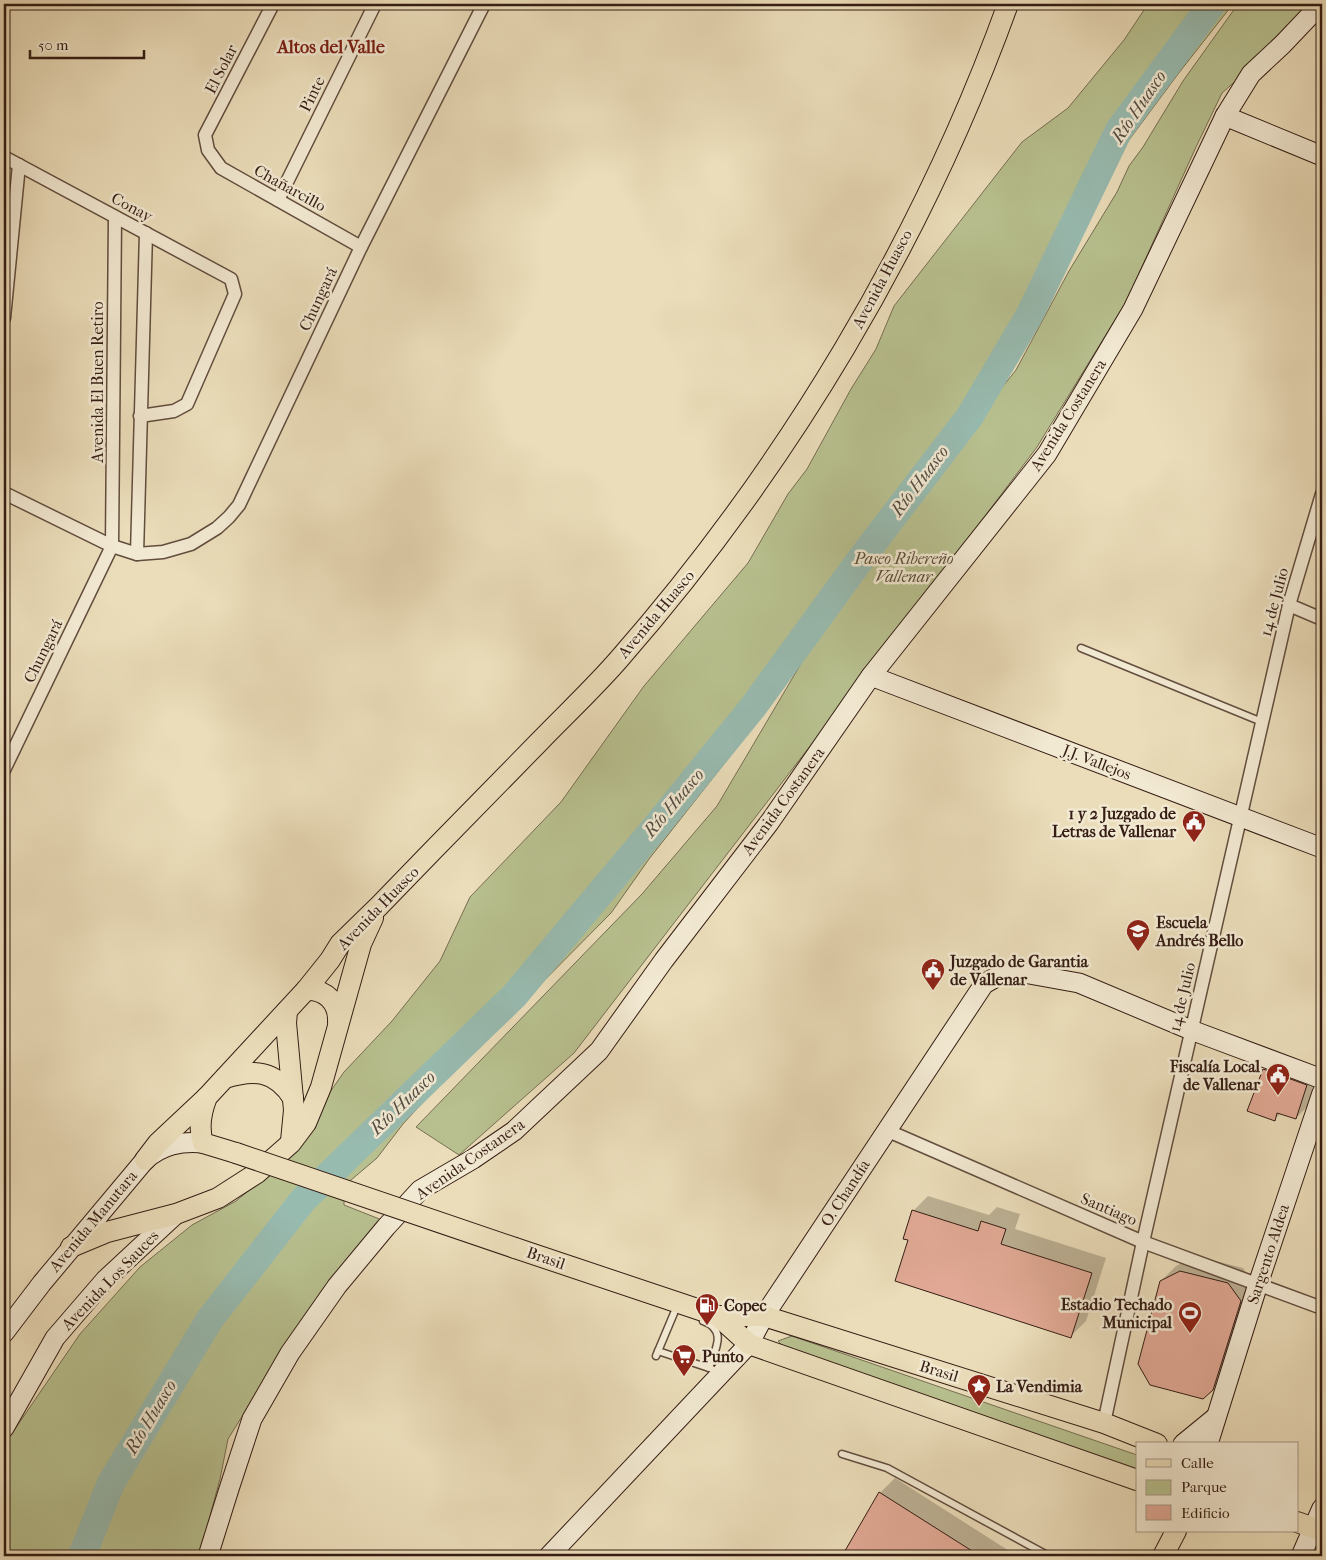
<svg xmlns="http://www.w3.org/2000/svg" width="1326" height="1560" viewBox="0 0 1326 1560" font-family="'IM FELL French Canon',serif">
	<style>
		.green { fill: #b8c08f; stroke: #766e52 }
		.shadow { fill: #0003 }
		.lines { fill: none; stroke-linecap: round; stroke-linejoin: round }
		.river { stroke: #98bbb0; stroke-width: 28 }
		.building { fill: #e1a995; stroke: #351d14 }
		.lane-casing { stroke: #624d3e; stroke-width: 9 }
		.street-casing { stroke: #624d3e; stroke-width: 15 }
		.secondary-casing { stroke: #351d14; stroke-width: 21 }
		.primary-casing { stroke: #351d14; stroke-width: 22 }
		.lane { stroke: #f2e9d2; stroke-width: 6 }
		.street { stroke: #f2e9d2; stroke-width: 12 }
		.secondary { stroke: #f2e9d2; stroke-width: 19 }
		.primary { stroke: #ebddba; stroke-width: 20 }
		.primary-bridge-casing { stroke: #351d14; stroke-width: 22; stroke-linecap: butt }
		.primary-bridge { stroke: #ebddba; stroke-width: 20 }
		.labels { text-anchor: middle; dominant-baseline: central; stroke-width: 5; stroke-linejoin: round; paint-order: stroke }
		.street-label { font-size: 16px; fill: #351d14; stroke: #f2e9d2 }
		.park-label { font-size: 16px; font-style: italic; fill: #5c4e39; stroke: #f2e9d2 }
		.poi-label { font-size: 16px; font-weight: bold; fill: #351d14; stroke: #f2e9d2; text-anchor: start }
		.neighbourhood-label { font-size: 18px; font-weight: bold; fill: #7a1f14; stroke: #f2e9d2 }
		.water-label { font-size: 18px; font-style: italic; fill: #534c43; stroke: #f2e9d2 }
	</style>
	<rect width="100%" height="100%" fill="#ebddba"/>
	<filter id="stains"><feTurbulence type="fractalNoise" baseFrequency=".004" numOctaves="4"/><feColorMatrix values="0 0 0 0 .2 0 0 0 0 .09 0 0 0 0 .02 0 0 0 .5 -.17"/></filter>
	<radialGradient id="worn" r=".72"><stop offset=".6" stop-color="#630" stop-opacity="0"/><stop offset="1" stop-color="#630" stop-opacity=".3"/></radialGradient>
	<g class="green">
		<path d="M1148 4H1233L1178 74 1100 179 1023 315 986 387 901 518 987 412 1000 390 1016 370 1069 271 1117 192 1129 166 1143 147 1183 81 1238 4H1314L1249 69 1222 93 1196 147 1126 302 1037 447 884 650 574 1053 459 1155 416 1127 642 894 717 806 822 628 851 586 836 584 765 684 772 703 649 859 611 913 510 1015 446 1077 403 1124 377 1158 344 1186V1205L382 1220 307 1312 228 1439 220 1479 199 1556H4V1445L80 1334 140 1267 192 1225 236 1201 264 1178 304 1129 344 1072 392 1021 440 961 470 897 561 802 644 686 748 563 788 494 807 469 851 389 876 349 894 306 1022 142 1068 108 1124 40Z"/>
		<path d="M792 1336 1137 1455V1474L788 1351 778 1341Z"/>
	</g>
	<g class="shadow">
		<path d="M1275 1059 1317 1074 1307 1107 1296 1118 1281 1113 1275 1119 1264 1070Z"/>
		<path d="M928 1196 989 1215 997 1207 1020 1214 1015 1229 1106 1258 1086 1321 1071 1336 910 1239 913 1211Z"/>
		<path d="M1196 1256 1243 1268 1255 1286 1228 1374 1212 1389 1161 1281 1176 1266Z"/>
		<path d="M895 1478 1017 1556H843L880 1493Z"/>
	</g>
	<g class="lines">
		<path class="river" d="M82 1556 111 1483 210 1319 303 1200 514 996 654 829 753 707 863 556 970 416 1030 314 1119 130 1212 4"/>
	</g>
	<g class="building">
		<path d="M1263 1069 1307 1085 1296 1119 1277 1113 1275 1121 1247 1111Z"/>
		<path d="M912 1210 978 1231 981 1221 1006 1229 1001 1244 1092 1273 1071 1338 895 1281 908 1240 903 1239Z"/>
		<path d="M1180 1271 1228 1283 1241 1301 1213 1390 1203 1399 1150 1385 1138 1364 1160 1281Z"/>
		<path d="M879 1492 980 1556H842Z"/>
	</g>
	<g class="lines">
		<g class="lane-casing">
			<g id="lane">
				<path d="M1081 648 1262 722"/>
				<path d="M703 1321C728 1330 715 1350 709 1368"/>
				<path d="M658 1351 712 1369"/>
				<path d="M656 1356 677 1306"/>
				<path d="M842 1454 887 1468 1049 1556"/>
			</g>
		</g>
		<g class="street-casing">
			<g id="street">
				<path d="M273 4 205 135 208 150 221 168 361 247"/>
				<path d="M4 157 231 279 235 294 187 404 174 411 140 416"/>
				<path d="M278 200 375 4"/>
				<path d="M4 318 19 165"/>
				<path d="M4 493 112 546 137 554 163 552 191 544 217 528 229 517 239 505 361 247 484 4"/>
				<path d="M137 554 146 233"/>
				<path d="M1289 605 1322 619"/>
				<path d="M4 770 112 546 115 217"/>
				<path d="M886 1130 1143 1242 1322 1308"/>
				<path d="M1104 1423 1143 1242 1289 605 1322 494"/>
			</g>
		</g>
		<g class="secondary-casing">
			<g id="secondary">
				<path d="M1225 116 1322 156"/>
				<path d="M871 676 1322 848"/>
				<path d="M4 1333 42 1283 145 1160C162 1145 180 1141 203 1143"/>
				<path d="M4 1428 55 1338 105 1280 176 1214"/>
				<path d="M1183 1444 1216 1417"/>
				<path d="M1208 1444 1258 1284 1322 1093"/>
				<path d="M208 1556 229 1489 252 1419 290 1353 337 1286 386 1227 420 1190 473 1159 514 1131 599 1051 664 960 769 823 871 676 1047 454 1133 309 1225 116 1251 74 1283 44 1321 4"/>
				<path d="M549 1556 749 1344 764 1316 984 984 1000 975 1018 972 1079 983 1191 1030 1322 1079"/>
				<path d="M1301 1556 1322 1508"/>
			</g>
		</g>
		<g class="primary-casing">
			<g id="primary">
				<path d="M306 990C326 989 339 1003 338 1022"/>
				<path d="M287 1011 286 1023 294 1110 291 1141"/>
				<path d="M225 1078C254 1069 275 1070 293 1098"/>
				<path d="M236 1153 203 1143C198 1127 201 1112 207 1097L306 990 330 960 340 944 379 906C432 851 485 797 539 742 566 714 595 687 620 658 787 467 922 242 1008 4"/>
				<path d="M145 1160 158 1143 207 1097"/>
				<path d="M71 1247 107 1232 176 1214 218 1198 257 1173 291 1143 306 1123 321 1087 361 944 373 918"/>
				<path d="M515 1248 718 1316H764L1104 1423 1157 1444"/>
				<path d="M718 1316 749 1344 1137 1480"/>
				<path d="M1297 1522 1322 1531"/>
				<path d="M1163 1556 1176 1531"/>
			</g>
		</g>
		<use href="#lane" class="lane"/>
		<use href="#street" class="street"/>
		<use href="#secondary" class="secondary"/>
		<use href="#primary" class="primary"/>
		<g class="primary-bridge-casing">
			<path id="primary-bridge" d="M236 1153 515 1248"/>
		</g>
		<use href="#primary-bridge" class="primary-bridge"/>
	</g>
	<defs>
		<g id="civic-pin" transform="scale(1.25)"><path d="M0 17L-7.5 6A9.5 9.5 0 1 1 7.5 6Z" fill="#8f2418" stroke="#f2e9d2"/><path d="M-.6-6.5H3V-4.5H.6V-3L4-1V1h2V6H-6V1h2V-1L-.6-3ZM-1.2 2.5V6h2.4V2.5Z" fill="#fff"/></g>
		<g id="school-pin" transform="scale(1.25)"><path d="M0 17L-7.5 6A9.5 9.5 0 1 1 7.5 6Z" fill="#8f2418" stroke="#f2e9d2"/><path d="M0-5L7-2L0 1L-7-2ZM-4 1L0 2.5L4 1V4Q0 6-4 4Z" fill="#fff"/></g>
		<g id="fuel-pin" transform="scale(1.25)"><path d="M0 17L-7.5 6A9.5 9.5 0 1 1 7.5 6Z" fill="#8f2418" stroke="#f2e9d2"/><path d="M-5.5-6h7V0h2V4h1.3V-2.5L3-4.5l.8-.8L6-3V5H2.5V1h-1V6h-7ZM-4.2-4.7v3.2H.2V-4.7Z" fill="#fff"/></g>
		<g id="stadium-pin" transform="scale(1.25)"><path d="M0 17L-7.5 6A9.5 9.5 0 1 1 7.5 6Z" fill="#8f2418" stroke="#f2e9d2"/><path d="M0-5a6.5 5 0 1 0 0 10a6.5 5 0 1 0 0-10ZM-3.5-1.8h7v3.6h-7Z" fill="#fff"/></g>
		<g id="supermarket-pin" transform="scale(1.25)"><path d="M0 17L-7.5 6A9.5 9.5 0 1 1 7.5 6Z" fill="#8f2418" stroke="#f2e9d2"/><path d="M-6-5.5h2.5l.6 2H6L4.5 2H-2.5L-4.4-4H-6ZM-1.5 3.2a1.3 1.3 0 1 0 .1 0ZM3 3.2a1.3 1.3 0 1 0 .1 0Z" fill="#fff"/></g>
		<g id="sight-pin" transform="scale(1.25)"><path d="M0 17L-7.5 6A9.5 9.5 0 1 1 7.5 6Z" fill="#8f2418" stroke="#f2e9d2"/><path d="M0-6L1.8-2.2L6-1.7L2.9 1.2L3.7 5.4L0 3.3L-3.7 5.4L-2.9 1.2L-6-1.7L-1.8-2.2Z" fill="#fff"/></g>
	</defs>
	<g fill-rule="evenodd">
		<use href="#civic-pin" x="1194" y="822"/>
		<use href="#school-pin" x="1138" y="931"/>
		<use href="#civic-pin" x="933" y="970"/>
		<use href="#civic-pin" x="1278" y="1075"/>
		<use href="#fuel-pin" x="707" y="1305"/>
		<use href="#stadium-pin" x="1190" y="1313"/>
		<use href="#supermarket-pin" x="684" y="1356"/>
		<use href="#sight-pin" x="979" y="1386"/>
	</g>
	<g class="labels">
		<g class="street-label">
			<text transform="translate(221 69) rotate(-63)">El Solar</text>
			<text transform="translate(312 94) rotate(-64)">Pinte</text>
			<text transform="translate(290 188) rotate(29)">Chañarcillo</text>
			<text transform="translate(132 207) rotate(28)">Conay</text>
			<text transform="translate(882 279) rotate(-62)">Avenida Huasco</text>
			<text transform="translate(318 299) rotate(-65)">Chungará</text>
			<text transform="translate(97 382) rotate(-90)">Avenida El Buen Retiro</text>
			<text transform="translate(1068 415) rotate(-58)">Avenida Costanera</text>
			<text transform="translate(1274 602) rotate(-75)">14 de Julio</text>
			<text transform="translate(656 614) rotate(-50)">Avenida Huasco</text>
			<text transform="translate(43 651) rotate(-64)">Chungará</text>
			<text transform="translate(1097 762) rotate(21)">J.J. Vallejos</text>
			<text transform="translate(783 801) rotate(-54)">Avenida Costanera</text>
			<text transform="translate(378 908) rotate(-46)">Avenida Huasco</text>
			<text transform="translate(1182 997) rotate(-77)">14 de Julio</text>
			<text transform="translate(470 1159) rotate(-35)">Avenida Costanera</text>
			<text transform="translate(845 1193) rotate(-57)">O. Chandía</text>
			<text transform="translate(1109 1209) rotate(23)">Santiago</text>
			<text transform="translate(93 1221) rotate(-50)">Avenida Manutara</text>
			<text transform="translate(1268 1254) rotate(-72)">Sargento Aldea</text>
			<text transform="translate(546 1258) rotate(19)">Brasil</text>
			<text transform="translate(110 1280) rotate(-46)">Avenida Los Sauces</text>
			<text transform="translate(939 1371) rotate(17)">Brasil</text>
		</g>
		<g class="park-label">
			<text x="904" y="558">Paseo Ribereño<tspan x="904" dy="18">Vallenar</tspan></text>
		</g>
		<g class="poi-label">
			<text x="1176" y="813" text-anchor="end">1 y 2 Juzgado de<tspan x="1176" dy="18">Letras de Vallenar</tspan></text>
			<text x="1156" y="922">Escuela<tspan x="1156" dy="18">Andrés Bello</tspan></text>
			<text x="950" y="961">Juzgado de Garantia<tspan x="950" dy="18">de Vallenar</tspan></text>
			<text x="1260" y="1066" text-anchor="end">Fiscalía Local<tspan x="1260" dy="18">de Vallenar</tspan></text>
			<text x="1172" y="1304" text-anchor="end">Estadio Techado<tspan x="1172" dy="18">Municipal</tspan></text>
			<text x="724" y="1305">Copec</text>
			<text x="702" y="1356">Punto</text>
			<text x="996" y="1386">La Vendimia</text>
		</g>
		<g class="neighbourhood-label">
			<text x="331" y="47">Altos del Valle</text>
		</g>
		<g class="water-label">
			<text transform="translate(1139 107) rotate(-56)">Río Huasco</text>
			<text transform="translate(920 481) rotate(-53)">Río Huasco</text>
			<text transform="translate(674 803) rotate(-50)">Río Huasco</text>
			<text transform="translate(403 1103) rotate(-44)">Río Huasco</text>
			<text transform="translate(151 1417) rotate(-59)">Río Huasco</text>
		</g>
	</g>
	<rect width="1326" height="1560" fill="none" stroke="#ebddba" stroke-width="20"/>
	<rect x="5" y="5" width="1316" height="1550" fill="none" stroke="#351d14" stroke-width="2.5"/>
	<rect x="10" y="10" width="1306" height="1540" fill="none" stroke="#351d14"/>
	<rect x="1136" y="1442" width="162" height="90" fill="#f2e9d2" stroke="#a69786"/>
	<rect x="1146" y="1459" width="25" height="8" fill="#ebddba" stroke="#a69786"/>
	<text x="1181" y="1468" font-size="15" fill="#351d14">Calle</text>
	<rect x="1146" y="1480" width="25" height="15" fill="#b8c08f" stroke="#a69786"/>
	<text x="1181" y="1492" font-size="15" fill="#351d14">Parque</text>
	<rect x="1146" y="1505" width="25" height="15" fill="#e1a995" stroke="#a69786"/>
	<text x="1181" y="1518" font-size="15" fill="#351d14">Edificio</text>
	<path d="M30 50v8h114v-8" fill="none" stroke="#351d14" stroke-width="2.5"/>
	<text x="38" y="50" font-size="15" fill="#351d14" stroke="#f2e9d2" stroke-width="4" paint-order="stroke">50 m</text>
	<rect width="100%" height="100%" filter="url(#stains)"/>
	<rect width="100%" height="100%" fill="url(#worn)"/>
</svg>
